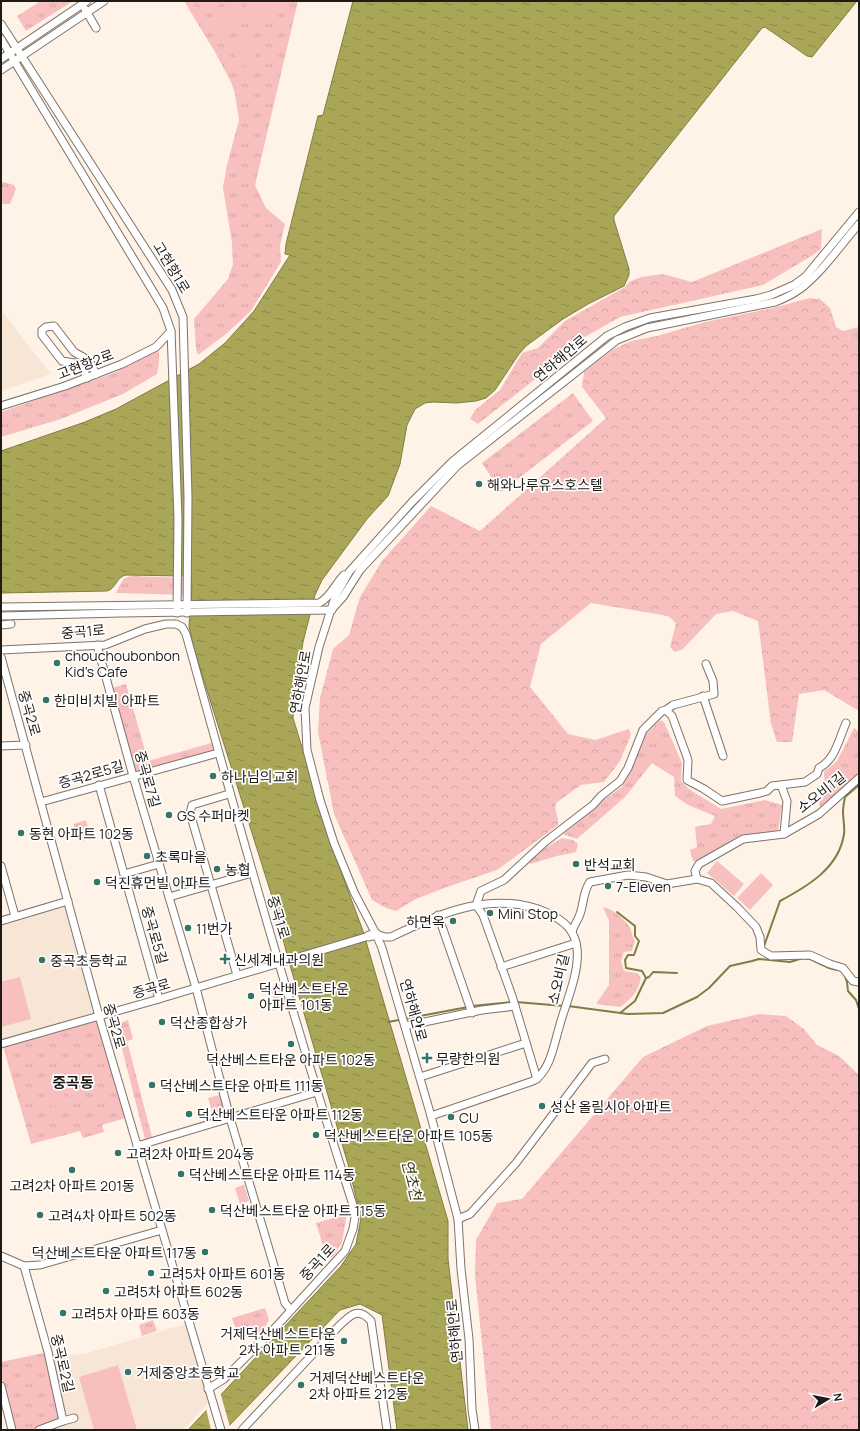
<svg xmlns="http://www.w3.org/2000/svg" width="860" height="1431" viewBox="0 0 860 1431" font-family="Manrope,'Noto Sans KR',sans-serif">
	<style>
		.built { fill: #f7e5d5 }
		.grass { fill: url(#grass-tufts) }
		.forest { fill: url(#forest-crowns) }
		.garden { fill: #f7c0bf }
		.water { fill: url(#water-ripples); stroke: #807d44 }
		.pier { fill: #fff3e8 }
		.lines { fill: none; stroke-linecap: round; stroke-linejoin: round }
		.stream { stroke: #807d44; stroke-width: 2 }
		.minor-casing { stroke: #7d736a; stroke-width: 9 }
		.major-casing { stroke: #7d736a; stroke-width: 11 }
		.minor { stroke: #fff; stroke-width: 7 }
		.major { stroke: #fff; stroke-width: 9 }
		.poi-dot { fill: #347565; stroke: #fff; stroke-width: 1.5 }
		.labels { text-anchor: middle; dominant-baseline: central; stroke-width: 3.5; stroke-linejoin: round; paint-order: stroke }
		.street-label { font-size: 14px; fill: #1f1b17; stroke: #fff }
		.poi-label { font-size: 14px; fill: #1f1b17; stroke: #fff; text-anchor: start }
		.neighbourhood-label { font-size: 15px; font-weight: bold; fill: #1f1b17; stroke: #fff }
		.water-label { font-size: 15px; font-style: italic; fill: #393815; stroke: #fff }
	</style>
	<defs>
		<pattern id="grass-tufts" width="24" height="20" patternUnits="userSpaceOnUse"><rect width="24" height="20" fill="#f7c0bf"/><path d="M3 7l-1-3M5 7V3M7 7l1-3M15 17l-1-3M17 17v-4M19 17l1-3" fill="none" stroke="#d3a4a3"/></pattern>
		<pattern id="forest-crowns" width="20" height="18" patternUnits="userSpaceOnUse"><rect width="20" height="18" fill="#f7c0bf"/><path d="M2 6a3 3 0 1 1 6 0M12 15a3 3 0 1 1 6 0" fill="none" stroke="#d3a4a3"/></pattern>
		<pattern id="water-ripples" width="26" height="14" patternUnits="userSpaceOnUse"><rect width="26" height="14" fill="#a9a757"/><path d="M2 4q2-2 4 0t4 0M15 11q2-2 4 0t4 0" fill="none" stroke="#898747"/></pattern>
	</defs>
	<rect width="100%" height="100%" fill="#fff3e8"/>
	<g class="built">
		<path d="M1 310 51 374 1 391Z"/>
		<path d="M68 901 99 1016 1 1044V921Z"/>
		<path d="M189 1323 211 1400 183 1430H39L48 1352 59 1355 84 1354Z"/>
	</g>
	<g class="grass">
		<path d="M41 1H73L26 31 17 16Z"/>
		<path d="M184 1H298L255 185 266 208 285 224 280 246 281 262 251 311 226 334 198 355 196 349 194 319 228 279 233 264 232 243 223 188 227 165 239 120 235 94 231 82 215 52Z"/>
		<path d="M3 182 14 185 16 189 10 204H6L1 203V183Z"/>
		<path d="M819 298 830 308 836 327 843 331 859 327V336L842 339 834 334 828 311 817 299Z"/>
		<path d="M159 350V362L157 374 123 394 61 419 1 437V412L114 373Z"/>
		<path d="M573 393 593 421 501 492 482 463Z"/>
		<path d="M131 576 186 578 192 587 190 595 116 593 123 579Z"/>
		<path d="M126 684 148 761 215 742 218 753 133 776 109 689Z"/>
		<path d="M660 720 664 722 682 763 681 781 689 789 721 809 765 800 782 805 778 832 740 835 696 861H693L690 850 697 847 695 827 711 824 715 816 688 805 675 796 674 777 652 763 625 797 577 839 563 834 596 808 602 801 622 787 632 769 645 735Z"/>
		<path d="M854 728 859 731V772L826 803 820 807 819 801 825 790 824 772 837 761Z"/>
		<path d="M86 820 91 838 79 842 74 824Z"/>
		<path d="M603 907C613 909 623 918 629 926 632 930 632 937 635 941L632 951 624 952 621 961 624 971 637 973 641 978C638 992 631 999 620 1007L596 1004 609 985V921Z"/>
		<path d="M282 984 288 1006 272 1011 269 1001 274 999 271 987Z"/>
		<path d="M99 1016 129 1117 102 1125 104 1132 83 1138 80 1131 31 1144 2 1043Z"/>
		<path d="M128 1020 133 1039 127 1041 152 1137 145 1139 117 1029 120 1023Z"/>
		<path d="M220 1095 224 1111 222 1114 213 1116 208 1098Z"/>
		<path d="M244 1185 249 1201 240 1204 235 1188Z"/>
		<path d="M347 1214 342 1242 334 1256 327 1259 316 1223Z"/>
		<path d="M265 1308 269 1320 260 1334 239 1340 232 1318Z"/>
		<path d="M153 1320 157 1331 142 1336 139 1325Z"/>
		<path d="M48 1352 63 1421 39 1430H12L1 1386V1362Z"/>
	</g>
	<g class="forest">
		<path d="M822 229 821 249 813 255 763 285 620 317 576 342 551 359 539 376 478 424 470 419 475 410 500 390 522 353 538 348 565 321 625 287 629 282 641 277 663 274 692 282Z"/>
		<path d="M810 298 817 299 828 311 834 334 842 339 859 336V711L824 690 799 694 792 742H777L771 724 758 621 733 611 716 614 683 649 675 652 670 647 676 623 668 616 591 603 541 644 530 687 568 734 595 740 629 729 631 735 620 761 604 782 581 785 556 803C554 813 559 816 558 825L497 870 447 887 416 899 396 911 386 908 372 900 334 814 318 732 320 698 333 649 349 635 360 597 382 561 431 506 480 531 606 418 582 387 584 372 612 350 631 341 657 336 705 322 773 308Z"/>
		<path d="M562 838 573 840 578 844 576 852 557 856 530 864 528 861 545 848Z"/>
		<path d="M759 1014 786 1016 804 1029 817 1045 839 1056 859 1075V1430H491L475 1276 476 1240 497 1203 522 1199 643 1057 707 1026Z"/>
	</g>
	<g class="garden">
		<path d="M197 1H225L204 13Z"/>
		<path d="M243 1H288L254 21Z"/>
		<path d="M233 5 243 22 217 37 207 19Z"/>
		<path d="M241 36C249 40 255 53 257 61L252 67C248 67 245 67 242 65 236 59 229 47 231 40L236 37Z"/>
		<path d="M717 861 744 884 734 896 707 873Z"/>
		<path d="M761 873 773 885 750 910 737 898Z"/>
		<path d="M20 977 31 1019 1 1027V982Z"/>
		<path d="M60 1079 67 1103 51 1107 44 1083Z"/>
		<path d="M118 1365 137 1430H94L79 1377Z"/>
	</g>
	<path class="water" d="M353 1H857L812 57 807 56 765 27 762 28 614 216V220L629 269V275L624 286 588 304 563 319 526 346 519 354 495 390 486 398 476 401 457 403 433 402 425 403 415 409 407 425 400 464 388 496 367 519 322 580 315 595 303 642 294 703 293 718 337 861 363 931 448 1221V1259L468 1430H397L382 1315 360 1304 340 1310 225 1430H188L341 1266 356 1244 361 1218 348 1164 287 955 275 906 194 649 189 626 192 586 191 582 186 577 182 576 126 575C116 577 116 589 107 591L1 593V451L85 422 116 409 199 364 225 343 254 311 290 255 285 254 286 244 318 116 323 115Z"/>
	<path class="pier" d="M220 1392 230 1427 227 1430H211L206 1408Z"/>
	<g class="lines">
		<g class="stream">
			<path d="M617 912 635 926V936L639 941 634 955H628L625 960 626 968 642 971 646 978 635 1001 620 1013"/>
			<path d="M763 949 780 901C808 886 839 868 844 834 845 827 843 819 843 812 843 807 844 802 845 797L859 785"/>
			<path d="M844 974 847 982 848 991 856 1000 859 1009"/>
			<path d="M646 978 649 977 653 972 677 973"/>
			<path d="M516 1002 564 1006"/>
			<path d="M472 1006 512 1002"/>
			<path d="M568 1006 628 1014 663 1013 697 997 709 988 730 966 752 961 759 959 790 962 803 958 810 959 829 968 837 970"/>
			<path d="M388 1022 468 1007"/>
		</g>
		<g class="minor-casing">
			<g id="minor">
				<path d="M85 9 96 28"/>
				<path d="M1 24 172 290 183 317 188 497 187 613"/>
				<path d="M1 39 163 308 171 331 178 518 177 613"/>
				<path d="M1 59 87 1"/>
				<path d="M1 70 104 1"/>
				<path d="M87 378 81 364 62 361 42 335V330L46 327 54 326 74 352 83 357 90 362 96 374"/>
				<path d="M1 406 65 386 122 364 156 347 171 331"/>
				<path d="M1 607 319 603C330 598 335 584 344 575"/>
				<path d="M333 608 343 597 360 570 457 466 617 340 647 328 775 302C783 299 793 294 800 289 821 274 842 243 859 224"/>
				<path d="M1 616 121 613 332 610"/>
				<path d="M1 625 11 624"/>
				<path d="M97 645 133 776 196 988 230 1118 285 1303 291 1310"/>
				<path d="M1 650 105 645 145 629 166 624H176L182 627 186 634C239 826 292 1016 353 1205L355 1217 353 1229 345 1251 274 1329 224 1379 208 1389"/>
				<path d="M1 657 99 1016 221 1430"/>
				<path d="M703 696 723 756"/>
				<path d="M666 710 673 705 714 694 713 681 706 664"/>
				<path d="M1 746 26 745"/>
				<path d="M99 785 159 999"/>
				<path d="M781 785 787 801 784 834"/>
				<path d="M229 794 192 805 190 813 237 975"/>
				<path d="M41 802 218 753"/>
				<path d="M1 866 15 916"/>
				<path d="M124 874 159 864"/>
				<path d="M697 879 711 883 737 907 756 927 760 937 761 950 771 956 810 955 830 964 843 968 853 981 859 982"/>
				<path d="M169 897 252 873"/>
				<path d="M438 915 472 1013"/>
				<path d="M1 921 68 901"/>
				<path d="M572 932C574 924 578 921 580 914 584 903 583 891 590 882L628 875 646 877 667 884 697 879 695 871 699 864 743 839 784 834 819 814 859 778"/>
				<path d="M376 934 385 937H391C441 913 493 889 548 913 564 921 575 930 577 948 580 973 565 1004 559 1028 554 1044 550 1072 533 1081L431 1116"/>
				<path d="M501 967 576 943"/>
				<path d="M405 1026 482 1010 515 1006"/>
				<path d="M1 1044 159 999 369 936"/>
				<path d="M420 1077 526 1043"/>
				<path d="M537 1079 512 996 483 915 476 905 481 891 504 880 545 842 593 805 601 796 620 781 628 768 643 730 662 711 666 710 672 716 687 757 688 761 687 780 704 789 722 801 760 793 767 791 772 786 805 782 817 774 819 768C835 760 839 739 846 723"/>
				<path d="M137 1146 317 1092"/>
				<path d="M458 1219 470 1214 516 1163 592 1063 605 1059"/>
				<path d="M1 1256 24 1266 48 1352 63 1421 39 1430"/>
				<path d="M24 1266 40 1265 162 1230"/>
				<path d="M1 1386 12 1430"/>
				<path d="M63 1421 74 1418"/>
				<path d="M242 1430 337 1328C349 1317 357 1305 371 1321L387 1430"/>
				<path d="M475 1430 472 1409 469 1339 461 1269 458 1219 431 1116 382 948 376 934 354 892 334 843 320 800 307 750 305 708 319 647 335 597 349 572 412 502 453 461 607 336 625 327 650 318 756 299 771 295 794 285 806 276 859 212"/>
			</g>
		</g>
		<g class="major-casing">
			<path id="major" d="M369 936 376 934"/>
		</g>
		<use href="#minor" class="minor"/>
		<use href="#major" class="major"/>
	</g>
	<g class="poi-dot">
		<circle cx="479" cy="484" r="4"/>
		<circle cx="57" cy="663" r="4"/>
		<circle cx="46" cy="700" r="4"/>
		<circle cx="213" cy="776" r="4"/>
		<circle cx="169" cy="815" r="4"/>
		<circle cx="21" cy="833" r="4"/>
		<circle cx="147" cy="856" r="4"/>
		<circle cx="576" cy="864" r="4"/>
		<circle cx="217" cy="869" r="4"/>
		<circle cx="97" cy="882" r="4"/>
		<circle cx="608" cy="886" r="4"/>
		<circle cx="490" cy="913" r="4"/>
		<circle cx="453" cy="921" r="4"/>
		<circle cx="188" cy="928" r="4"/>
		<path d="M223 953h4v4h4v4h-4v4h-4v-4h-4v-4h4z"/>
		<circle cx="42" cy="960" r="4"/>
		<circle cx="251" cy="996" r="4"/>
		<circle cx="162" cy="1022" r="4"/>
		<circle cx="291" cy="1044" r="4"/>
		<path d="M425 1052h4v4h4v4h-4v4h-4v-4h-4v-4h4z"/>
		<circle cx="152" cy="1085" r="4"/>
		<circle cx="542" cy="1106" r="4"/>
		<circle cx="189" cy="1114" r="4"/>
		<circle cx="451" cy="1117" r="4"/>
		<circle cx="316" cy="1135" r="4"/>
		<circle cx="118" cy="1153" r="4"/>
		<circle cx="72" cy="1170" r="4"/>
		<circle cx="181" cy="1174" r="4"/>
		<circle cx="212" cy="1210" r="4"/>
		<circle cx="40" cy="1215" r="4"/>
		<circle cx="205" cy="1252" r="4"/>
		<circle cx="151" cy="1273" r="4"/>
		<circle cx="106" cy="1291" r="4"/>
		<circle cx="63" cy="1313" r="4"/>
		<circle cx="344" cy="1341" r="4"/>
		<circle cx="128" cy="1372" r="4"/>
		<circle cx="301" cy="1385" r="4"/>
	</g>
	<g class="labels">
		<g class="street-label">
			<text transform="translate(172 267) rotate(59)">고현항1로</text>
			<text transform="translate(560 358) rotate(-40)">연하해안로</text>
			<text transform="translate(85 364) rotate(-21)">고현항2로</text>
			<text transform="translate(83 631) rotate(-5)">중곡1로</text>
			<text transform="translate(300 682) rotate(-80)">연하해안로</text>
			<text transform="translate(30 713) rotate(74)">중곡2로</text>
			<text transform="translate(91 774) rotate(-16)">중곡2로5길</text>
			<text transform="translate(148 779) rotate(74)">중곡로7길</text>
			<text transform="translate(821 792) rotate(-38)">소오비1길</text>
			<text transform="translate(279 917) rotate(73)">중곡1로</text>
			<text transform="translate(155 935) rotate(74)">중곡로5길</text>
			<text transform="translate(558 979) rotate(-77)">소오비길</text>
			<text transform="translate(151 988) rotate(-16)">중곡로</text>
			<text transform="translate(414 1010) rotate(74)">연하해안로</text>
			<text transform="translate(115 1026) rotate(74)">중곡2로</text>
			<text transform="translate(317 1262) rotate(-48)">중곡1로</text>
			<text transform="translate(454 1331) rotate(-95)">연하해안로</text>
			<text transform="translate(63 1363) rotate(77)">중곡로2길</text>
		</g>
		<g class="poi-label">
			<text x="487" y="484">해와나루유스호스텔</text>
			<text x="65" y="655">chouchoubonbon<tspan x="65" dy="16">Kid's Cafe</tspan></text>
			<text x="54" y="700">한미비치빌 아파트</text>
			<text x="221" y="776">하나님의교회</text>
			<text x="177" y="815">GS 수퍼마켓</text>
			<text x="29" y="833">동현 아파트 102동</text>
			<text x="155" y="856">초록마을</text>
			<text x="584" y="864">반석교회</text>
			<text x="225" y="869">농협</text>
			<text x="105" y="882">덕진휴먼빌 아파트</text>
			<text x="616" y="886">7-Eleven</text>
			<text x="498" y="913">Mini Stop</text>
			<text x="445" y="921" text-anchor="end">하면옥</text>
			<text x="196" y="928">11번가</text>
			<text x="234" y="959">신세계내과의원</text>
			<text x="50" y="960">중곡초등학교</text>
			<text x="259" y="988">덕산베스트타운<tspan x="259" dy="16">아파트 101동</tspan></text>
			<text x="170" y="1022">덕산종합상가</text>
			<text x="436" y="1058">무량한의원</text>
			<text x="291" y="1059" text-anchor="middle">덕산베스트타운 아파트 102동</text>
			<text x="160" y="1085">덕산베스트타운 아파트 111동</text>
			<text x="550" y="1106">성산 올림시아 아파트</text>
			<text x="197" y="1114">덕산베스트타운 아파트 112동</text>
			<text x="459" y="1117">CU</text>
			<text x="324" y="1135">덕산베스트타운 아파트 105동</text>
			<text x="126" y="1153">고려2차 아파트 204동</text>
			<text x="189" y="1174">덕산베스트타운 아파트 114동</text>
			<text x="72" y="1185" text-anchor="middle">고려2차 아파트 201동</text>
			<text x="220" y="1210">덕산베스트타운 아파트 115동</text>
			<text x="48" y="1215">고려4차 아파트 502동</text>
			<text x="197" y="1252" text-anchor="end">덕산베스트타운 아파트 117동</text>
			<text x="159" y="1273">고려5차 아파트 601동</text>
			<text x="114" y="1291">고려5차 아파트 602동</text>
			<text x="71" y="1313">고려5차 아파트 603동</text>
			<text x="336" y="1333" text-anchor="end">거제덕산베스트타운<tspan x="336" dy="16">2차 아파트 211동</tspan></text>
			<text x="136" y="1372">거제중앙초등학교</text>
			<text x="309" y="1377">거제덕산베스트타운<tspan x="309" dy="16">2차 아파트 212동</tspan></text>
		</g>
		<g class="neighbourhood-label">
			<text x="73" y="1082">중곡동</text>
		</g>
		<g class="water-label">
			<text transform="translate(412 1180) rotate(76)">연초천</text>
		</g>
	</g>
	<rect width="860" height="1431" fill="none" stroke="#1f1b17" stroke-width="4"/>
	<g transform="translate(828 1399) rotate(80)" stroke="#ffffff" stroke-width="3" paint-order="stroke">
	<path d="M0-3L7 15L0 10L-7 15Z" fill="#1f1b17"/>
	<text y="-6" font-size="11" font-weight="bold" text-anchor="middle" fill="#1f1b17">N</text>
	</g>
</svg>
